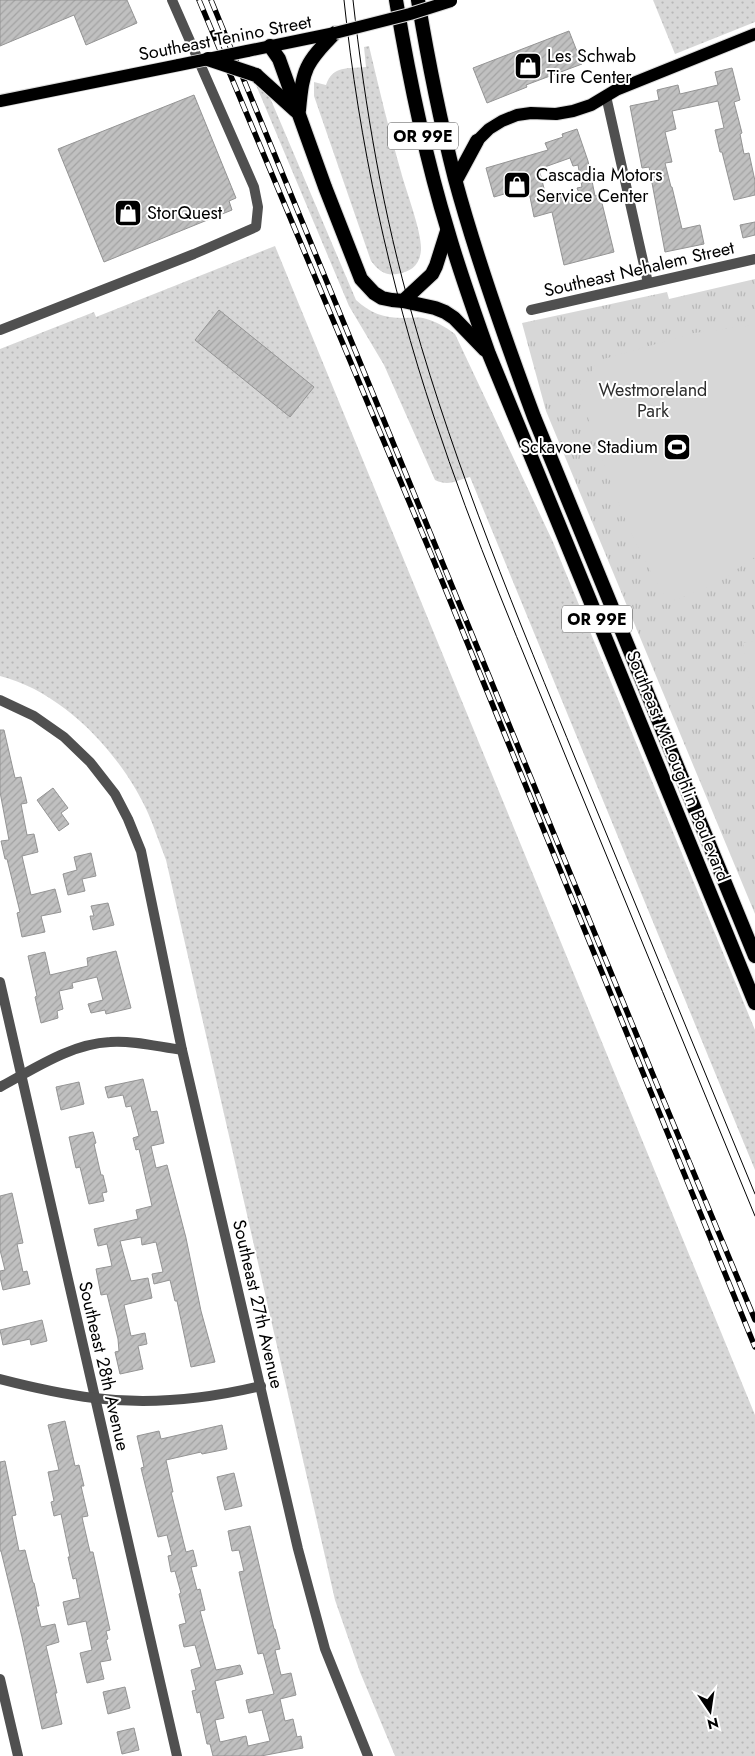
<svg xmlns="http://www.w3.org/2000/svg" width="755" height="1756" viewBox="0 0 755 1756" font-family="Jost,sans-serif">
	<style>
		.grass { fill: url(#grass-dots) }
		.park { fill: url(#park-tufts) }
		.garden { fill: #d7d7d7 }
		.building { fill: url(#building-hatch); stroke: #949494; fill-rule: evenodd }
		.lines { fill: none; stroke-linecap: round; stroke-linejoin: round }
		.primary-casing { stroke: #dbdbdb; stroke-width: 14 }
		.trunk-casing { stroke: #dbdbdb; stroke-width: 16 }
		.minor { stroke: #505050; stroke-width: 10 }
		.primary { stroke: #000; stroke-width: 12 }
		.trunk { stroke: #000; stroke-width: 14 }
		.tram { stroke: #000; stroke-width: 1 }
		.rail-casing { stroke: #000; stroke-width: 5.5 }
		.rail { stroke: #fff; stroke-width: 4; stroke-dasharray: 11; stroke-linecap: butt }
		.primary-bridge-casing { stroke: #dbdbdb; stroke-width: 14; stroke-linecap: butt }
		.trunk-bridge-casing { stroke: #dbdbdb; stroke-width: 16; stroke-linecap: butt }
		.primary-bridge { stroke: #000; stroke-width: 12 }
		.trunk-bridge { stroke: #000; stroke-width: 14 }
		.labels { text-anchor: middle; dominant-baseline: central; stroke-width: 4; stroke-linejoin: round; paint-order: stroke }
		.shield { fill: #fff; stroke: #4c4c4c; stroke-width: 1 }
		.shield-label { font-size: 16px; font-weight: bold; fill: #000 }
		.street-label { font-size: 18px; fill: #000; stroke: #fff }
		.poi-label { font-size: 18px; fill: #000; stroke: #fff; text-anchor: start }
		.park-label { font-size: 18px; fill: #2e2e2e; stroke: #fff }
	</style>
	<defs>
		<pattern id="grass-dots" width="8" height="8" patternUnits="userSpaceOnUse" patternTransform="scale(1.25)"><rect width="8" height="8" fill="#d7d7d7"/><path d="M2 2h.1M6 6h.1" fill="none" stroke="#b7b7b7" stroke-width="1.8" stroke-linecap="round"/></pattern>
		<pattern id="park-tufts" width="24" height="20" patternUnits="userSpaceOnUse" patternTransform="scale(1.25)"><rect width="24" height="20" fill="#d7d7d7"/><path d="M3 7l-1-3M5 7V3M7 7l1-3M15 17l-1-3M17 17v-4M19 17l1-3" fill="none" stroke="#b7b7b7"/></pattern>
		<pattern id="building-hatch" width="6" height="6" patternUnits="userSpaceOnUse" patternTransform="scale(1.25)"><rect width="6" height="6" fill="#c0c0c0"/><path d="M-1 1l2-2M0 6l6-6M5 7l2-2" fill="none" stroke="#a3a3a3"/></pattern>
	</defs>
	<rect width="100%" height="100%" fill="#fff"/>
	<g class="grass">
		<path d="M653 0H755V22L675 54Z"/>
		<path d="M369 46C379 88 389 131 401 172 406 191 422 232 421 250 420 265 411 272 397 274 385 276 378 270 371 261L314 96V82L326 85C333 65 348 69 366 67L364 47Z"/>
		<path d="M256 85 264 90 271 100 356 300C370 313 384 318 403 318 410 318 417 317 423 318 435 321 446 327 455 334L553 542 755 1030V1170L470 477C456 480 450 487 435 480L384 365 349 306Z"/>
		<path d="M275 246 755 1415V1756H395L360 1672 335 1600 166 860C160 845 155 829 148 813 122 755 64 692 0 676V349L94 312 96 317Z"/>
	</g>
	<path class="park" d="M755 279V914L546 411 522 323 667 292 669 299Z"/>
	<g class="garden">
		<path d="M755 325V557L712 586 669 602C627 538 604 465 580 394L597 361 694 333Z"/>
		<path d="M755 641V713L743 643Z"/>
	</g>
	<g class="building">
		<path d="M0 0H127L137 23 86 45 74 15 0 46Z"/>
		<path d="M569 31 582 64 526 85 527 87 487 103 473 68Z"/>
		<path d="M732 68 740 100 734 102 742 133 740 134 744 154 749 153 755 181V195L734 200 722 152H720L715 130 724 128 718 101 672 111 676 129 665 132 672 162 665 163 671 187H672L682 229 700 225 704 244 665 252 649 167 642 168 630 106 659 100 657 90 678 85 680 94 718 85 715 72Z"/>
		<path d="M194 95 236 198 229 201 232 210 104 262 58 149Z"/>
		<path d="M577 129 588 161 595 196 600 195 614 252 564 265 552 212 534 217 528 187 494 197 486 168 548 150 545 143 563 137 562 134ZM570 158 573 166 578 165 582 187 577 188 579 193 547 200 539 169Z"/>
		<path d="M755 222V235L743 238 740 225Z"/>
		<path d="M219 310 314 387 290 417 195 340Z"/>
		<path d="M0 730H4L15 778 21 777 27 803 21 804 27 835 34 834 38 852 22 856 31 895 55 889 61 912 41 916 45 932 22 937 17 913 20 912 7 859H5L1 841 9 840 0 792Z"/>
		<path d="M53 788 68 808 61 813 69 824 59 831 37 800Z"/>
		<path d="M91 853 96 876 82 879 85 891 68 895 63 874 77 870 74 857Z"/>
		<path d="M108 903 114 925 93 930 90 916H94L91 906Z"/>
		<path d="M116 951 131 1008 106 1014 105 1010 91 1013 88 1004 103 1000 97 977 72 983 73 988 59 991 63 1009 57 1011 58 1018 41 1023 35 997 37 996 28 956 45 952 50 975 88 966 87 958Z"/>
		<path d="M143 1079 151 1112 157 1111 164 1143 151 1146 156 1168 167 1165 186 1238 201 1311 215 1362 191 1367 177 1301H175L170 1280 154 1284 152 1274 163 1272 156 1242 142 1245 141 1237 120 1241 131 1281 148 1278 152 1298 124 1305 131 1336 145 1333 147 1344 138 1346 143 1369 120 1374 115 1352 119 1351 118 1339 107 1294 101 1295 96 1269 112 1266 107 1244 98 1246 94 1229 138 1219 136 1210 152 1206 139 1149 136 1150 133 1138 139 1136 131 1106 126 1107 123 1095 108 1098 105 1087Z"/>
		<path d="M79 1082 84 1104 61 1110 56 1087Z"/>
		<path d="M93 1132 96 1143 94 1144 101 1175H103L107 1192 102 1193 104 1201 89 1204 80 1167 76 1168 69 1137Z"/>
		<path d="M12 1193 23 1243 17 1244 23 1272 27 1271 30 1284 3 1290 0 1277V1271L5 1270 0 1250V1196Z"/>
		<path d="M42 1320 47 1341 31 1345 30 1339 3 1345 0 1330Z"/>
		<path d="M65 1421 75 1466 79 1465 84 1486H81L88 1516 82 1517 90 1552H93L110 1630 106 1631 108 1639 106 1640 111 1660 100 1662 104 1679 87 1683 80 1653 92 1650 86 1621 68 1625 63 1602 80 1598 76 1578 73 1579 68 1557H70L61 1514 54 1516 51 1502 54 1501 48 1472 59 1470 48 1425Z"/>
		<path d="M222 1425 227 1449 202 1454 201 1452 166 1460 173 1492H171L186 1552 193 1550 197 1566 191 1567 197 1590 200 1589 205 1610 200 1611 216 1670 240 1665 243 1674 215 1681 224 1718 215 1720 220 1742 246 1736 248 1746 270 1741 262 1710 249 1713 246 1700 274 1694 263 1653 258 1654 242 1586 239 1572 244 1571 239 1550 232 1551 228 1531 250 1526 274 1629H275L280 1649 275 1650 281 1675 291 1673 296 1695 280 1699 285 1721 293 1719 297 1737 301 1736 303 1748 261 1756H213L210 1744H207L200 1712 197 1713 192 1691 196 1690 191 1670 201 1667 195 1645 184 1647 179 1625 186 1623 179 1594 181 1593 175 1571 171 1572 168 1556 172 1555 167 1535 158 1537 141 1468 144 1467 137 1436 159 1431 161 1439Z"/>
		<path d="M5 1461 16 1515 12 1516 19 1551 25 1550 33 1583H34L39 1606H36L41 1627 55 1624 59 1642 46 1646 57 1693H55L62 1724 42 1729 22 1637 1 1551H0V1462Z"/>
		<path d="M234 1473 242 1506 225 1510 217 1477Z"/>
		<path d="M125 1687 130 1708 108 1714 103 1692Z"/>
		<path d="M134 1728 139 1750 122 1754 117 1732Z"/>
	</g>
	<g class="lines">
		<g class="primary-casing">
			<g id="primary">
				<path d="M247 51 335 33"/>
				<path d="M0 101 179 65"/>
				<path d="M477 141 489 129 502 121 517 115 531 113 556 114 573 111 591 105 616 90 755 34"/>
			</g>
		</g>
		<g class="trunk-casing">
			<g id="trunk">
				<path d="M396 0C409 78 425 156 448 231 460 273 475 314 489 354L755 1003"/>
				<path d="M418 0C428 60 440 120 455 179 477 260 505 339 534 417L755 956"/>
				<path d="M270 46 279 59 325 187 361 279 374 293 382 298 392 300 403 301 435 308 445 312 454 318 485 350"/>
				<path d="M256 75 296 111"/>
				<path d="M299 110C303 68 305 64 335 33"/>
				<path d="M456 180 477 141"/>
				<path d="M403 301 432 274 436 266 447 231"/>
			</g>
		</g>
		<g class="minor">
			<path d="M606 96 648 283"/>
			<path d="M531 310 755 259"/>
			<path d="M0 330 194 254 256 227 258 207 254 187 172 0"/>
			<path d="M0 700 34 716 64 737 90 762 115 794 128 819 141 851 182 1050 298 1549 325 1649 368 1756"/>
			<path d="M0 982 177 1756"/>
			<path d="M0 1087C34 1069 70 1044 110 1042 133 1040 159 1047 182 1050"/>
			<path d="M0 1379C31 1387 62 1394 94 1398 149 1405 207 1399 261 1386"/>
			<path d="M0 1679 18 1756"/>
		</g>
		<use href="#primary" class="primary"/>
		<use href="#trunk" class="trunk"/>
		<g class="tram">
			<path d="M344 0C359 142 389 282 434 417 473 536 523 651 570 767 632 917 693 1066 755 1216"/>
			<path d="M353 0C365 107 383 214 413 318 456 471 518 618 578 765 637 908 696 1051 755 1194"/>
		</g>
		<g class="rail-casing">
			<g id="rail">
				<path d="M199 0 431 554 755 1347"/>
				<path d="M211 0 658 1087 755 1320"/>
			</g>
		</g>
		<use href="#rail" class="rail"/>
		<g class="primary-bridge-casing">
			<g id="primary-bridge">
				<path d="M335 33 410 14 451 1"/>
				<path d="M179 65 247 51"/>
			</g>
		</g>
		<g class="trunk-bridge-casing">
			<path id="trunk-bridge" d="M208 59 256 75"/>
		</g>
		<use href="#primary-bridge" class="primary-bridge"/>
		<use href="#trunk-bridge" class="trunk-bridge"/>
	</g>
	<defs>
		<g id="shop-square" transform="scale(1.4375)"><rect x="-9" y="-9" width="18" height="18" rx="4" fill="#000" stroke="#fff"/><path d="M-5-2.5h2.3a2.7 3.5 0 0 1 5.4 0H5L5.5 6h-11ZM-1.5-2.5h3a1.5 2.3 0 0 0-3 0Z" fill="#fff"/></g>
		<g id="stadium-square" transform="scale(1.4375)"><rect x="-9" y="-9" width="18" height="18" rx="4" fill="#000" stroke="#fff"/><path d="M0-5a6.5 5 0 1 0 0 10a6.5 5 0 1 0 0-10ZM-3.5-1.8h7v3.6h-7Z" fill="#fff"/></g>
	</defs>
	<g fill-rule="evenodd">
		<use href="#shop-square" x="528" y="66"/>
		<use href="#shop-square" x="517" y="185"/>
		<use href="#shop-square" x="128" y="213"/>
		<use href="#stadium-square" x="677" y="447"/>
	</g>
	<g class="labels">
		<g class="shield">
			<rect x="388" y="122.5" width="70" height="27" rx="4"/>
			<rect x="562" y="605.5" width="70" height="27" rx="4"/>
		</g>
		<g class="shield-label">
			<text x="423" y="136">OR 99E</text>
			<text x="597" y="619">OR 99E</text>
		</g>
		<g class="street-label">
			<text transform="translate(225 38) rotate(-11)">Southeast Tenino Street</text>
			<text transform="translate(639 269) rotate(-13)">Southeast Nehalem Street</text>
			<text transform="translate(678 766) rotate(68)">Southeast McLoughlin Boulevard</text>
			<text transform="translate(258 1304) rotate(77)">Southeast 27th Avenue</text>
			<text transform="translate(104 1366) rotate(77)">Southeast 28th Avenue</text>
		</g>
		<g class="poi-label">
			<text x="547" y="56">Les Schwab<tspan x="547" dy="21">Tire Center</tspan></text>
			<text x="536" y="175">Cascadia Motors<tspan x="536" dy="21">Service Center</tspan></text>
			<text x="147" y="213">StorQuest</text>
			<text x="658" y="447" text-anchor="end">Sckavone Stadium</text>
		</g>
		<g class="park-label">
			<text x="653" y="390">Westmoreland<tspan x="653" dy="21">Park</tspan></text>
		</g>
	</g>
	<g transform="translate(710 1711) rotate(167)" stroke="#ffffff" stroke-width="4" paint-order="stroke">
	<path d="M0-4L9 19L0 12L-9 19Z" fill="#000000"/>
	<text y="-8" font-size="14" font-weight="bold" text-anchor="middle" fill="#000000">N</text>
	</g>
</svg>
